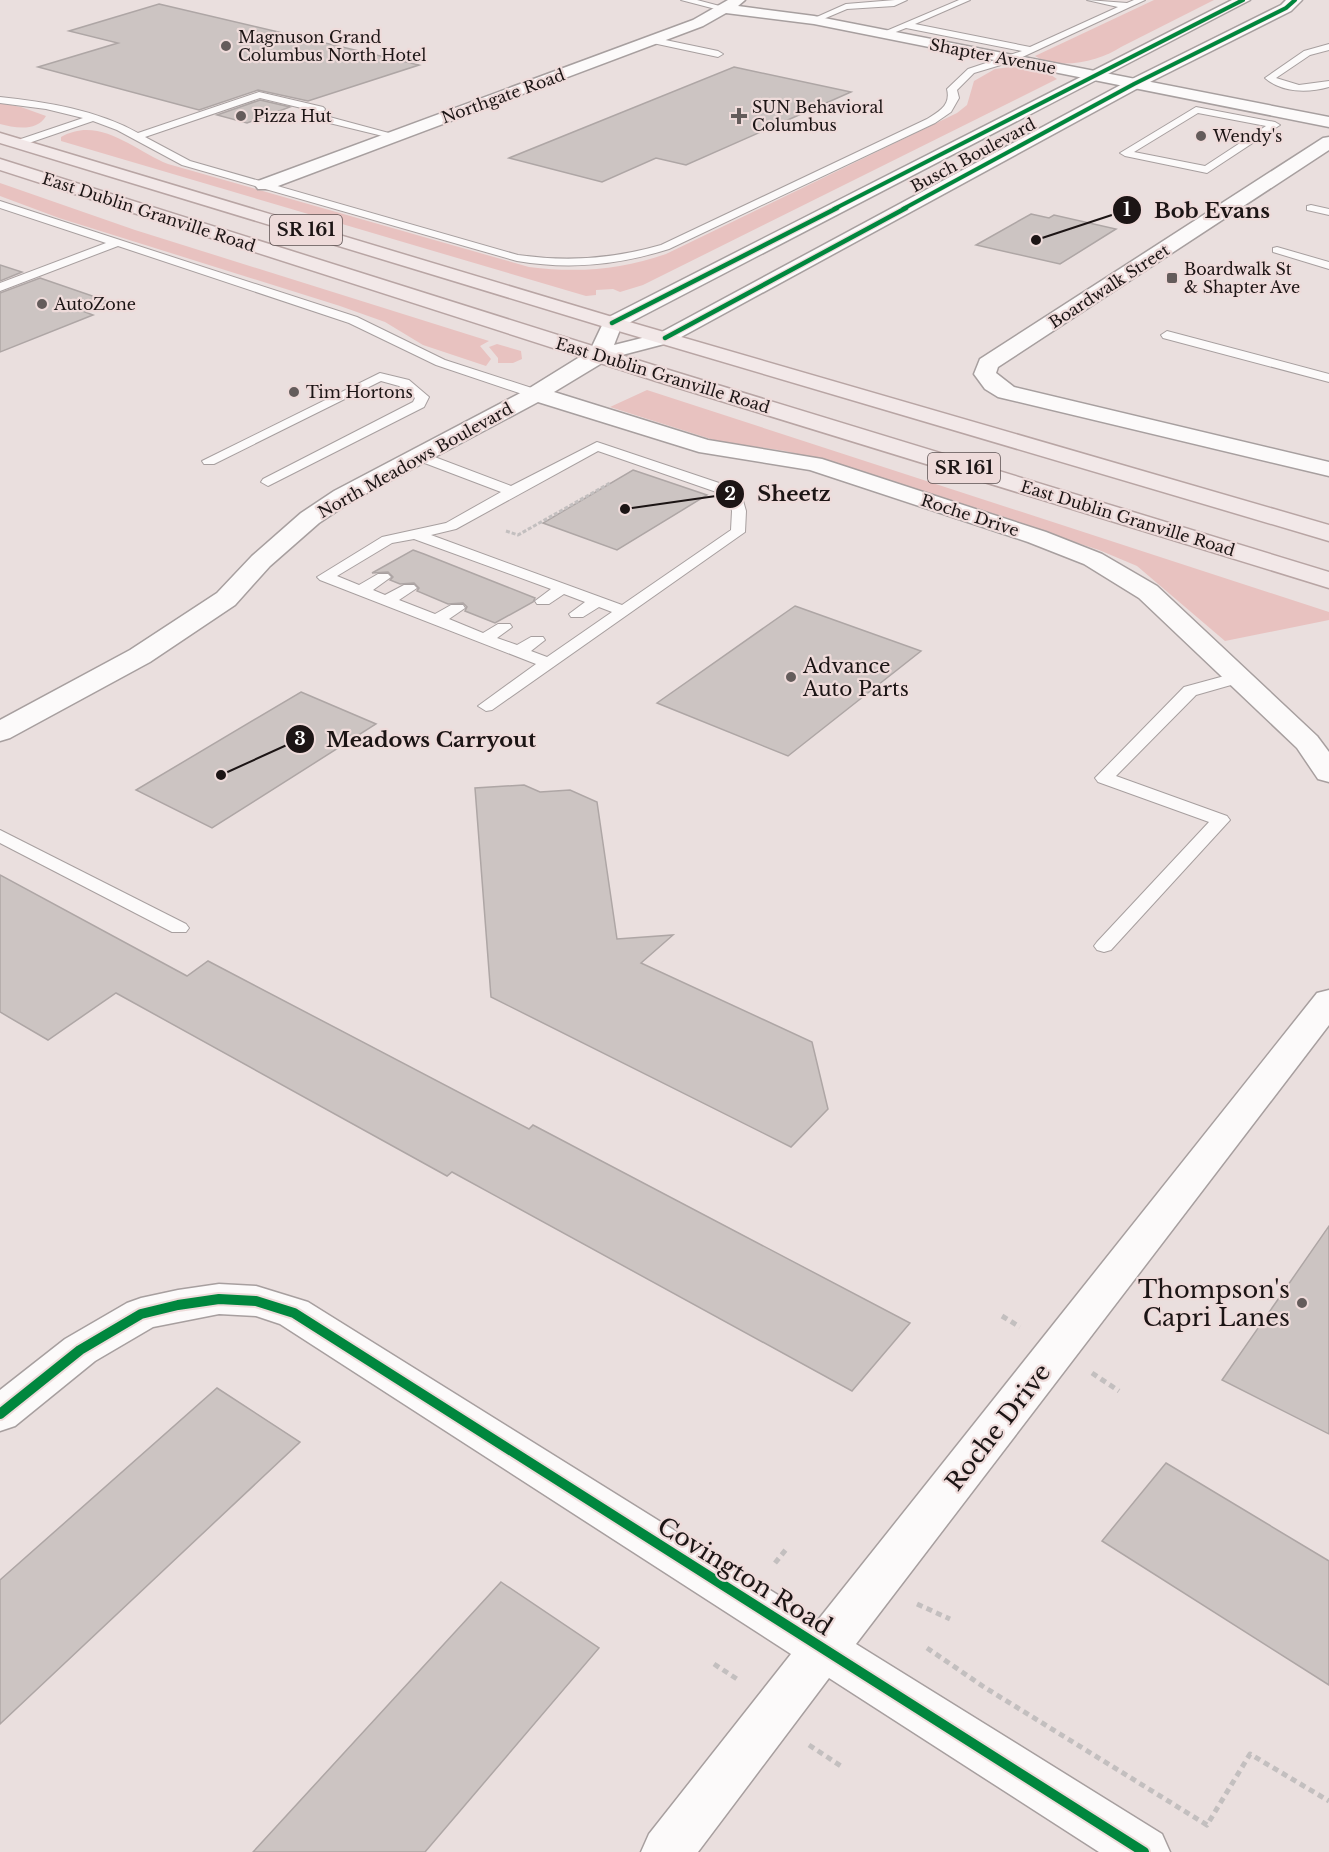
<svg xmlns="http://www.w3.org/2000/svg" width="1329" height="1852" viewBox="0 0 1329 1852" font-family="'Libre Baskerville',serif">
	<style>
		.green { fill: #e8c2c0 }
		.building { fill: #ccc4c2; stroke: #aea6a5; stroke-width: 1.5 }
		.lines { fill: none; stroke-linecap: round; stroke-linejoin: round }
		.lane-casing { stroke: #a79f9f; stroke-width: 2 }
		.street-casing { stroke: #a79f9f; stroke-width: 3 }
		.secondary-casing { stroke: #a79f9f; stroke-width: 3 }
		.primary-casing { stroke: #b8a5a4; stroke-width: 3 }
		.path-far1 { stroke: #c3bfbf; stroke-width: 3; stroke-dasharray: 4 2; stroke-linecap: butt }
		.path { stroke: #c3bfbf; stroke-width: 5; stroke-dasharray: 6 4.5; stroke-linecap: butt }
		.lane { fill: #fcfafa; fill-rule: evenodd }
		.street { fill: #fcfafa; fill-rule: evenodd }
		.secondary { fill: #fcfafa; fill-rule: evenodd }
		.primary { fill: #f2e8e8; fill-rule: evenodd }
		.cycleway-far2-casing { stroke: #eedbda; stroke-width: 5 }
		.cycleway-far1-casing { stroke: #eedbda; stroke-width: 7 }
		.cycleway-casing { stroke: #eedbda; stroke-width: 14 }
		.cycleway-far2 { stroke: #00873e; stroke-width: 4 }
		.cycleway-far1 { stroke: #00873e; stroke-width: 4.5 }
		.cycleway { stroke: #00873e; stroke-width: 10 }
		.poi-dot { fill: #645c5b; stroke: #eedbda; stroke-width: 2 }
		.labels { text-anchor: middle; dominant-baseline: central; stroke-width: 4.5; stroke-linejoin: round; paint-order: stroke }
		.far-poi-label { font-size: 16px; fill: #1c1515; stroke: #eedbda; text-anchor: start }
		.far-street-label { font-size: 16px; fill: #1c1515; stroke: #eedbda }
		.shield { fill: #eedbda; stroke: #5b5050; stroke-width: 1.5 }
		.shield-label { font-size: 18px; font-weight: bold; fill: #1c1515 }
		.poi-label { font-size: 20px; fill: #1c1515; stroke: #eedbda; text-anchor: start }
		.near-poi-label { font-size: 24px; fill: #1c1515; stroke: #eedbda; text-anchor: end }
		.near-street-label { font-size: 24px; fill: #1c1515; stroke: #eedbda }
		.leader { fill: none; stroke: #1c1515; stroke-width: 2 }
		.callout-dot { fill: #1c1515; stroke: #eedbda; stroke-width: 2 }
		.mark-label { font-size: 18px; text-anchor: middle; font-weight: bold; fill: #fff }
		.callout-label { font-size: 21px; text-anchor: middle; font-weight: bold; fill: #1c1515; stroke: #eedbda; stroke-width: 4.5; stroke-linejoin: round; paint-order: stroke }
	</style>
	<rect width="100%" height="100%" fill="#eadfde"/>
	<g class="green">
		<path d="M1154 0H1214L1121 47C1100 61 1058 71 1035 56Z"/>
		<path d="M1011 67 1045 71 1057 79 643 285 620 292 613 289 596 290V295L586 296 61 141V137C99 115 134 150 168 164L529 267C577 273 621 270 666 254L957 113 967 105 974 81 995 69Z"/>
		<path d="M0 103 21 107 46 116C37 132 15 128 0 124Z"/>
		<path d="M0 183 135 230 489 341 480 346 491 359 486 366 423 345 385 322 340 306 59 218 0 196Z"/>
		<path d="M497 344 521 351 522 359 513 363H498V358L489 347Z"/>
		<path d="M647 390 1329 612V620L1225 641 1137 566 1099 550 817 459 785 451 717 441 610 407Z"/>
	</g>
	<g class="building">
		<path d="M159 4 419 65 308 101 258 90 199 110 38 67 118 43 69 31Z"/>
		<path d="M734 67 851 92 686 165 656 158 602 182 509 158Z"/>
		<path d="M260 100 290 107 247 123 217 115Z"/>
		<path d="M1031 214 1049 218 1054 215 1116 229 1060 264 976 245Z"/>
		<path d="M0 265 22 272 0 281Z"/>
		<path d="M40 278 110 302 85 312 93 315 0 352V293Z"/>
		<path d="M633 470 707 495 617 550 543 523Z"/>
		<path d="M413 550 424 554 535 598 533 602 495 623 465 611 467 607 463 603 448 604 417 591 419 588 414 583 400 584 390 580 393 577 388 572 372 573Z"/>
		<path d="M795 606 921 651 788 756 657 703Z"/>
		<path d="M301 692 376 724 212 828 136 790Z"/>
		<path d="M524 785 540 792 570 790 597 802 617 939 673 935 641 963 812 1042 828 1109 791 1147 491 997 475 788Z"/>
		<path d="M0 875 187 976 208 961 529 1129 533 1125 910 1323 852 1391 452 1172 447 1176 116 993 48 1040 0 1012Z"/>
		<path d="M1329 1226V1434L1222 1380Z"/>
		<path d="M217 1388 300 1442 0 1724V1580Z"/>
		<path d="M1166 1463 1329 1561V1685L1102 1541Z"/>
		<path d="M501 1582 599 1648 425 1852H253Z"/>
	</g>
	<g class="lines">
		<g class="lane-casing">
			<g id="lane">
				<path d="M681 0H697L731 9 727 12Z"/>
				<path d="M895 0H907L894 6 847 9 814 23 810 20 846 4Z"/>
				<path d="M959 0H970L915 24 1030 47 1118 7 1087 0 1127 3 1134 0H1145L1014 61 974 73 957 90 959 98 951 112 935 123 669 249C618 265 570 270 517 261L182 165 117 130 93 121 23 145H15V141L83 118 46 109 0 103V97C47 102 97 110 138 133L259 92 323 107 325 109 322 115 400 136 395 139 313 119 311 117 314 111 260 98 145 137 190 161 518 255C568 262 613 259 661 245L927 119C940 111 951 105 947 89L968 69 1022 51 906 28 883 37 879 34Z"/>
				<path d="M651 37 718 51 723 54 718 57 648 42V38Z"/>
				<path d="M1329 44V50L1310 55 1276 78 1299 85 1329 81V87C1308 93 1282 93 1265 78L1304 51Z"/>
				<path d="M1196 107 1275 122 1280 125 1207 173 1125 156 1120 153ZM1198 113 1266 126 1205 166 1134 152Z"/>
				<path d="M0 201 357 317 445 360 541 391 543 394 536 398 531 397 436 365 349 323 118 246 0 291V283L106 243 0 208Z"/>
				<path d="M1311 205 1329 209V215L1307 210V206Z"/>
				<path d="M1277 247 1329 262V269L1273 252V248Z"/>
				<path d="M1167 331 1329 374V382L1163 338 1161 335Z"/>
				<path d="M380 373 409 380 429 397 424 407 268 486 261 482 263 479 413 402 415 398 399 386 381 381 214 464H204L202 461Z"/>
				<path d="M597 442 740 490 746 511 745 532 492 710 486 711 478 706 536 664 320 580 317 577 382 537 446 523 501 492 414 459 412 456 414 453H424L511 486ZM598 451 728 496 732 511 731 530 622 605 431 535 456 529ZM414 539 551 589 535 601 537 604H549L564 594 585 602 569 614 571 617H583L599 607 612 612 547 657 531 651 545 640 543 637H531L517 645 497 638 512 627 510 624H498L483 633 449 619 465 608 463 605H451L435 614 399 600 417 588 414 585H404L385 595 373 590 391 577 388 574H378L359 585 337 576 392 543Z"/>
				<path d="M1239 672 1245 673 1247 677 1245 681 1196 695 1116 776 1227 816 1230 820 1111 950 1104 952 1097 950 1094 946 1097 942 1209 822 1098 782 1095 778 1184 687Z"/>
				<path d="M0 830 186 924 189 928 186 932H172L0 843Z"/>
			</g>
		</g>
		<g class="street-casing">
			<g id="street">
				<path d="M728 0H745L738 6 814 16 1329 117V127L814 24 726 13 703 26 270 189H258L255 185 258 181 693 20Z"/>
				<path d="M1329 137V150L998 367 996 373 1014 387 1329 462V476L998 397 985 389 974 374 980 359 1323 138Z"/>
				<path d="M599 349 607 350 610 355 607 360 554 392 708 440 822 459 1046 532 1102 554 1157 586 1317 736 1329 752V782L1318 779 1297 748 1139 598 1084 564 1028 542 810 470 699 452 538 402 352 501 319 523 270 566 235 605 150 662 10 738 0 741V720L130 650 217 593 252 556 301 513 334 491 528 389 591 350Z"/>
				<path d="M1329 990V1025L856 1644 1162 1834 1170 1852H1099L829 1678 698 1852H641L649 1834 791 1654 280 1324 256 1316 219 1314 153 1327 95 1361 15 1426 0 1431V1390L65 1339 127 1303 141 1298 178 1290 219 1284 256 1286 308 1302 818 1620 1317 993Z"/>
			</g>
		</g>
		<g class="secondary-casing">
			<path id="secondary" d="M1232 0H1250L621 327 614 345 658 334 1128 81 1281 5 1286 0H1302L1291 11 1140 87 672 342 599 361 591 360 588 355 605 319Z"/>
		</g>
		<g class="primary-casing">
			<g id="primary">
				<path d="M0 133 619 319 1329 525V541L605 327 0 143Z"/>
				<path d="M0 159 672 371 1329 572V588L656 381 0 170Z"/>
			</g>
		</g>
		<path class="path-far1" d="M506 531 518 535 610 483"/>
		<g class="path">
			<path d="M1002 1316 1020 1327"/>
			<path d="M1092 1373 1119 1391"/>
			<path d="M775 1563 788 1547"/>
			<path d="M917 1604 950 1619"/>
			<path d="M927 1648 984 1687 1207 1825 1250 1754 1329 1801"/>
			<path d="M714 1664 740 1681"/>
			<path d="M809 1745 844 1768"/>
		</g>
		<use href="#lane" class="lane"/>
		<use href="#street" class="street"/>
		<use href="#secondary" class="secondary"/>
		<use href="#primary" class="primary"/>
		<g class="cycleway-far2-casing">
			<g id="cycleway-far2">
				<path d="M834 209 1243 0"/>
				<path d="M903 209 1134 84 1286 8 1295 0"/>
			</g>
		</g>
		<g class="cycleway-far1-casing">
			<g id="cycleway-far1">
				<path d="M612 323 837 208"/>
				<path d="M665 338 906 208"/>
			</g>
		</g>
		<g class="cycleway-casing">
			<path id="cycleway" d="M0 1414 80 1350 141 1314 178 1305 219 1299 256 1301 294 1313 1144 1852"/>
		</g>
		<use href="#cycleway-far2" class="cycleway-far2"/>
		<use href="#cycleway-far1" class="cycleway-far1"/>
		<use href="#cycleway" class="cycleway"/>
	</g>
	<g class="poi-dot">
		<circle cx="226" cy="46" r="6"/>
		<circle cx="241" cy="116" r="6"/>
		<path d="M736 107h6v6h6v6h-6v6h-6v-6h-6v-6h6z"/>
		<circle cx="1201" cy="136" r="6"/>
		<rect x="1166" y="272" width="12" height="12" rx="3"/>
		<circle cx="42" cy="304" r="6"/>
		<circle cx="294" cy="392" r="6"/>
		<circle cx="791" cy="677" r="6"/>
		<circle cx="1302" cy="1303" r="6"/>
	</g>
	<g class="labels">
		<g class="far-poi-label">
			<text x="238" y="37">Magnuson Grand<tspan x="238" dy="18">Columbus North Hotel</tspan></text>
			<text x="752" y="107">SUN Behavioral<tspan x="752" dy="18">Columbus</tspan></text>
			<text x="253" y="116">Pizza Hut</text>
			<text x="1213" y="136">Wendy's</text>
			<text x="1184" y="269">Boardwalk St<tspan x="1184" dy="18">&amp; Shapter Ave</tspan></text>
			<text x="54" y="304">AutoZone</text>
			<text x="306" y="392">Tim Hortons</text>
		</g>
		<g class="far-street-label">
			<text transform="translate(993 56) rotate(11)">Shapter Avenue</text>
			<text transform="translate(503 96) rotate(-20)">Northgate Road</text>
			<text transform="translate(973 155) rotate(-28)">Busch Boulevard</text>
			<text transform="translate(149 212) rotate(18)">East Dublin Granville Road</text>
			<text transform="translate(1109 286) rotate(-33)">Boardwalk Street</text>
			<text transform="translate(663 375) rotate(17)">East Dublin Granville Road</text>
			<text transform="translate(415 460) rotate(-29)">North Meadows Boulevard</text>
			<text transform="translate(970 515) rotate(18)">Roche Drive</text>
			<text transform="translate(1128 518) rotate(17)">East Dublin Granville Road</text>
		</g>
		<g class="shield">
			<rect x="270" y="215" width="72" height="30" rx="4.5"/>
			<rect x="928" y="453" width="72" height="30" rx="4.5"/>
		</g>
		<g class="shield-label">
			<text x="306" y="230">SR 161</text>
			<text x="964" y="468">SR 161</text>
		</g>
		<g class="poi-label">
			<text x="803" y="666">Advance<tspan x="803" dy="23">Auto Parts</tspan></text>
		</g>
		<g class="near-poi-label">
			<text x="1290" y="1289">Thompson's<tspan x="1290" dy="28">Capri Lanes</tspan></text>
		</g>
		<g class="near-street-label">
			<text transform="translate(998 1427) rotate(-52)">Roche Drive</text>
			<text transform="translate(745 1576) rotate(32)">Covington Road</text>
		</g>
	</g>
	<path class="leader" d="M1036 240L1127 210M625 509L730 494M221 775L300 739"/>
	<g class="callout-dot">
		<circle cx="1036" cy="240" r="6"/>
		<circle cx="625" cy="509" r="6"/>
		<circle cx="221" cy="775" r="6"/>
		<circle cx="1127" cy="210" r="15"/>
		<circle cx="730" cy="494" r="15"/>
		<circle cx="300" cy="739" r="15"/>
	</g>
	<g class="mark-label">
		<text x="1127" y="216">1</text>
		<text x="730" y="500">2</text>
		<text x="300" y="745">3</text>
	</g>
	<g class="callout-label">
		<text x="1212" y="218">Bob Evans</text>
		<text x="794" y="501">Sheetz</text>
		<text x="431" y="747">Meadows Carryout</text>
	</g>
</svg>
